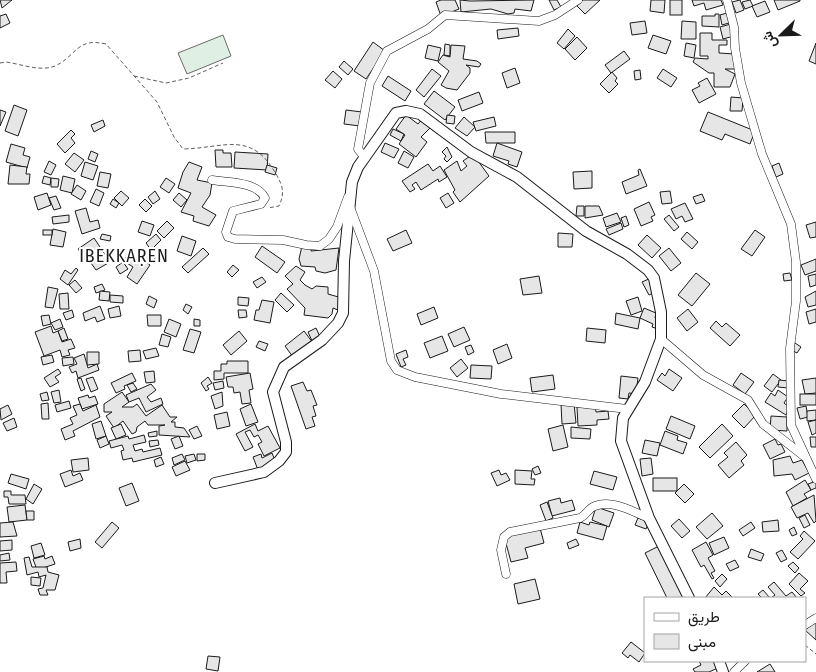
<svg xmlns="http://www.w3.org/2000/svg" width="816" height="672" viewBox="0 0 816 672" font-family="'Fira Sans Condensed',Vazirmatn,sans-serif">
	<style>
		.green { fill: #e0efe3; stroke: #6a6a6a }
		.building { fill: #e6e6e6; stroke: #1a1a1a }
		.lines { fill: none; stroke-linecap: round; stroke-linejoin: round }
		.minor-casing { stroke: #1a1a1a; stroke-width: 9 }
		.tertiary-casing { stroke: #1a1a1a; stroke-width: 12 }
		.path { stroke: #5f5f5f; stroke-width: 1; stroke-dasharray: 4 2.5; stroke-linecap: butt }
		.minor { stroke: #fff; stroke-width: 8 }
		.tertiary { stroke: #fff; stroke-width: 10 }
		.labels { text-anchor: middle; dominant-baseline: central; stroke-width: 4; stroke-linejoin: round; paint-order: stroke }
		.quarter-label { font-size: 18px; letter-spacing: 1px; fill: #1a1a1a; stroke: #fff }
	</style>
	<rect width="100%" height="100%" fill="#fff"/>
	<path class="green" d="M223 35 231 56 187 74 178 53Z"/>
	<g class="building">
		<path d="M0 0H12L2 8Z"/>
		<path d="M441 0H455L459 9 441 16 436 2Z"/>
		<path d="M460 0 470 1 534 0 531 11 515 9 514 13 508 14 491 9 461 12Z"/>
		<path d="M549 0H557L561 7 554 10Z"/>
		<path d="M583 0H600L585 14 577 6Z"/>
		<path d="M651 0H665L664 13 650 11Z"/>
		<rect x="670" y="0" width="12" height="15"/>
		<path d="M692 0H721L723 5 706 10 704 3 694 6Z"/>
		<path d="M740 0 744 10 736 13 732 2Z"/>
		<path d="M750 0 753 6 745 9 742 2Z"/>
		<path d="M774 0H800V1L778 10Z"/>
		<path d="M765 1 770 12 757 17 752 6Z"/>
		<path d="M727 13 729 23 722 25 720 15Z"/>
		<path d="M6 14 10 23 0 28V16Z"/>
		<path d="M715 14H719V27L702 26V16H715Z"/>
		<path d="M645 21 647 33 632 35 630 23Z"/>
		<path d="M682 21 696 22V39H681Z"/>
		<path d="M731 24 734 36 723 39 720 27Z"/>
		<path d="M518 28 519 36 498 39 497 30Z"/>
		<path d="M568 29 575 36 564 49 557 43Z"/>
		<path d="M700 33H712V40H727V45H719V53L735 54V69H725L735 74 730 87H714V73H709L693 62 695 58 708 59V56H700Z"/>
		<path d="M653 35 671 41 666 54 648 48Z"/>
		<path d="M577 37 587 48 575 60 565 49Z"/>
		<path d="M373 42 385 51 366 79 354 71Z"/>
		<path d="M686 43 696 45 694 58 684 56Z"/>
		<path d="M816 43V64L809 61Z"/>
		<path d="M445 44 450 45V56L444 55Z"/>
		<path d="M428 45 441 48 438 61 425 58Z"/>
		<path d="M451 45 465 46 463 59 477 61 481 64 479 67 466 65 470 68V73L457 90 446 88 441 85 449 71 438 62 443 55 450 57Z"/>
		<path d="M624 51 630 59 611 73 605 65Z"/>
		<path d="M344 61 353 69 348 75 339 67Z"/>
		<path d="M515 68 520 83 507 88 502 73Z"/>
		<path d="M432 69 441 76 424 97 416 90Z"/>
		<path d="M663 69 677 78 671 87 657 78Z"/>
		<path d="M640 70 641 79 635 80 634 71Z"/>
		<path d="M333 71 342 79 335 88 325 80Z"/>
		<path d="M612 72 617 78 615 81 618 84 609 93 600 84Z"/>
		<path d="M388 76 411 91 405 101 382 86Z"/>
		<path d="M707 78 716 94 699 103 692 90 700 86 698 83Z"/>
		<path d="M434 91 455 107 445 120 424 104Z"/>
		<path d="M479 92 483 103 462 111 458 100Z"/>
		<path d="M731 97 743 98 742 111H730Z"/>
		<path d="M14 105 27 110 18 136 5 131Z"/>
		<path d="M0 110 6 112 0 126Z"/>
		<path d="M346 110 362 112 360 126 344 124Z"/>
		<path d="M708 112 755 131 750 144 725 134 722 140 700 131Z"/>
		<path d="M406 115 418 124 423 118 436 127 434 131 430 128 421 137 427 142 416 157 399 144 405 135 396 129Z"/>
		<path d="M447 115 455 116 454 124 446 123Z"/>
		<path d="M464 117 475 127 467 136 455 128Z"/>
		<path d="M494 117 496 126 476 131 473 122Z"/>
		<path d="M103 120 105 126 94 132 91 125Z"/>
		<path d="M393 129 404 134 401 141 390 135Z"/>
		<path d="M71 130 75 134 71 138 75 143 65 153 57 144Z"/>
		<path d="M485 132H515V143H486Z"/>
		<path d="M385 143 399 149 394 158 381 152Z"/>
		<path d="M497 143 522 152 517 167 508 164 509 161 493 156Z"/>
		<path d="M11 144 25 148 23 155 30 157 27 168 6 162Z"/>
		<path d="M447 147 452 157 447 162 444 159 446 156 442 152Z"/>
		<path d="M215 150H223V153H231L232 167H216Z"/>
		<path d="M91 151 98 154 95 162 88 159Z"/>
		<path d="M404 151 414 157 408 168 398 163Z"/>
		<path d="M235 152 268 154 267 170 234 168Z"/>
		<path d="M74 153 84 160 75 172 65 164Z"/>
		<path d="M473 154 489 176 460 202 453 192 455 190 444 170 457 161 461 171 467 166 463 161Z"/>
		<path d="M49 161 56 165 51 175 44 172Z"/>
		<path d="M85 162 98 166 93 180 81 176Z"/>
		<path d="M189 162 202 167 197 180 212 183 210 195 202 207 216 215 209 226 193 221 194 216 181 212 191 193 178 188 183 172Z"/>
		<path d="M779 163 783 174 776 177 772 166Z"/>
		<path d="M428 164 433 171 440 166 447 177 439 182 438 179 421 190 416 182 412 185 415 189 410 192 402 181Z"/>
		<path d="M10 165 27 167 26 174H30L29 184H8Z"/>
		<path d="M267 165 277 168 275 175 265 172Z"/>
		<path d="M640 169 647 186 626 194 622 182 639 175 638 170Z"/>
		<path d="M592 171V188L574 189 573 172Z"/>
		<path d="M100 172 111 174 108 188 97 186Z"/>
		<path d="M44 176 51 178 50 185 42 183Z"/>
		<path d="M63 176 75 179 72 193 60 190Z"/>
		<path d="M51 178 59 179 58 187H51Z"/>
		<path d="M166 178 175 184 169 193 160 187Z"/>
		<path d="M77 185 86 191 81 200 71 194Z"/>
		<path d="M96 189 104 193 99 206 90 202Z"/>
		<path d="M121 191 129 198 122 206 114 198Z"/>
		<path d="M155 191 160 199 153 204 148 197Z"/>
		<path d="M670 191 672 203 662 204 660 192Z"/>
		<path d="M47 193 51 205 38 210 34 197Z"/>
		<path d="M179 193 187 200 181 207 173 200Z"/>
		<path d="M448 193 454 203 446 208 440 198Z"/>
		<path d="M702 194 705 201 696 204 693 197Z"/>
		<path d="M56 196 61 208 54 210 49 198Z"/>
		<path d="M113 199 119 203 116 208 110 204Z"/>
		<path d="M145 199 152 206 146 212 139 205Z"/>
		<path d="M649 202 655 215 651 217 653 221 641 226 634 209Z"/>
		<path d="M685 203 693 219 685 222 682 216 676 219 671 209Z"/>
		<path d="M577 206H584V216H576Z"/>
		<path d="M585 206H599L603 215 585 218Z"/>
		<path d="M86 208 90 222 98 220 100 228 82 234 75 211Z"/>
		<path d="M617 213 621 222 606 227 603 218Z"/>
		<path d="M69 215V222L53 224 52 217Z"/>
		<path d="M669 215 679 227 674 231 664 219Z"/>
		<path d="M626 216 629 225 624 227 621 218Z"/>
		<path d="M142 221 154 225 150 236 138 232Z"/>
		<path d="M167 221 174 228 164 238 157 231Z"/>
		<path d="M816 222V237L810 238 806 225Z"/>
		<path d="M621 223 623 229 609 235 606 229Z"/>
		<path d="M53 229 66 232 63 247 50 245Z"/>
		<rect x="43" y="230" width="9" height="5"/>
		<path d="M406 230 412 243 393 251 387 239Z"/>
		<path d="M755 230 765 237 752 256 741 249Z"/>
		<path d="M687 232 698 242 692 249 681 239Z"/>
		<path d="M558 233 573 234 572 247H558Z"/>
		<path d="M102 234 111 236 110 241 100 239Z"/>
		<path d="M156 234 161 240 151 250 146 243Z"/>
		<path d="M647 235 661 248 652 258 638 245Z"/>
		<path d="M182 236 196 241 191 256 177 251Z"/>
		<path d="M94 238 110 262 96 270 91 263 95 260 93 257 86 261 78 249Z"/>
		<path d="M262 246 285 262 277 273 255 257Z"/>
		<path d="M302 246 311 248V251L339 248 336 270 325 273 316 271 315 267 301 266 299 259Z"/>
		<path d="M203 248 209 254 188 273 182 267Z"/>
		<path d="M669 248 681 263 671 271 659 256Z"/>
		<path d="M150 251 156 257 150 264 143 258Z"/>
		<path d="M128 254 139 261 141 258 150 265 137 284 127 277 133 267 124 261Z"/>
		<path d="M816 259V271L805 275 801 265Z"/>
		<path d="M123 262 128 269 120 274 116 267Z"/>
		<path d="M233 265 239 270 232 277 227 272Z"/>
		<path d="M296 266 305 272 300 280 305 285 312 289 316 286 328 287V294L342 298 338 310 333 308 332 314 328 318 304 315 305 308 287 289 293 284 285 276Z"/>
		<path d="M76 268 78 270 68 285 60 279 65 270 71 274Z"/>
		<path d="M696 273 710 284 692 306 678 295Z"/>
		<path d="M790 273 792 280 784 281 783 274Z"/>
		<path d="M816 274V285L810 287 808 276Z"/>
		<path d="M539 276 542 293 523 295 520 279Z"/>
		<path d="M262 277 266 282 257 288 253 282Z"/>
		<path d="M651 278 655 287 651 289 653 293 649 295 642 282Z"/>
		<path d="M75 280 82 288 76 293 69 285Z"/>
		<path d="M102 284 105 290 96 293 94 287Z"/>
		<path d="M48 287 58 289 53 308 45 307Z"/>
		<path d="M100 291 110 292 109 301 99 300Z"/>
		<path d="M816 291V305L808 307 805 297Z"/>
		<path d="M68 293 69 309H60L59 294Z"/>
		<path d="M281 293 294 305 287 312 275 300Z"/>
		<path d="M110 295 123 296V303L110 302Z"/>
		<path d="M149 296 157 300 154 308 146 304Z"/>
		<path d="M238 297 249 298 248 306 238 305Z"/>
		<path d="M638 297 642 311 631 315 626 301Z"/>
		<path d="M262 300 274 302 270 323 254 320 256 310H259Z"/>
		<path d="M186 304 192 307 188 314 183 310Z"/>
		<path d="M100 306 105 319 97 322 95 317 85 321 83 313Z"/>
		<path d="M119 306 121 316 110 318 108 309Z"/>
		<path d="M434 307 438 318 421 325 417 314Z"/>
		<path d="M644 308 656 313 655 318 662 321 658 329 652 327 653 324 640 318Z"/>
		<path d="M688 309 698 322 687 331 677 318Z"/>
		<path d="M816 309V322L809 324 806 312Z"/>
		<path d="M72 310 74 317 66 320 63 313Z"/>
		<path d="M238 310H246L247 317 239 318Z"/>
		<path d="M616 313 640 318 638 329 615 324Z"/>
		<path d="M49 315 51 324 43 326 41 316Z"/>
		<path d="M147 315H161V326H148Z"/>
		<path d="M60 319 63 327 55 330 51 323Z"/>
		<path d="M169 319 181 324 176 337 164 332Z"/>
		<path d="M194 319 200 320V326H194Z"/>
		<path d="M716 321 722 327 726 323 740 335 730 346 710 328Z"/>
		<path d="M51 326 53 333 58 331 62 342 71 339 75 348 68 350 70 355 62 357 60 350 44 356 35 332Z"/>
		<path d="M464 327 470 340 454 347 448 334Z"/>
		<path d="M64 328 68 339 62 341 58 331Z"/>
		<path d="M316 328 321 339 313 343 308 332Z"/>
		<path d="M587 328 606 330 605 343 586 341Z"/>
		<path d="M190 329 201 332 194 353 183 350Z"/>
		<path d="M239 331 247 341 231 355 223 345Z"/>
		<path d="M304 331 313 343 293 357 285 346Z"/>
		<path d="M162 334 171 337 168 347 159 345Z"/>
		<path d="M442 336 448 351 430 358 424 343Z"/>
		<path d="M259 341 268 344 265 351 256 347Z"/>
		<path d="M795 343 801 347 797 353 791 350Z"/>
		<path d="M507 344 512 358 498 364 493 350Z"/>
		<path d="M471 345 474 352 468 355 465 347Z"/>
		<path d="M156 348 159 356 146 359 143 351Z"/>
		<path d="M140 350 141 361 129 362 128 351Z"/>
		<path d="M406 350 408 357 403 359 406 365 401 367 396 354Z"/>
		<path d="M87 352H99V364L87 365Z"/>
		<path d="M84 354 88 368 97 364 99 370 78 378 76 371 72 373 69 367 77 364 74 358Z"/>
		<path d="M52 355 54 362 43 365 41 357Z"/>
		<path d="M73 357 74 364 63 366 62 358Z"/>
		<path d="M461 359 468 368 457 377 450 368Z"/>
		<path d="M227 361H248V373H224V379L214 380V371H221V364H227Z"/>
		<path d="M471 365 492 366 491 379 470 378Z"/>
		<path d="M58 369 61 373 55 377 59 382 50 387 44 378Z"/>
		<path d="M669 369 682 378 673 391 657 380 662 373 665 376Z"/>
		<path d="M154 371 155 382 146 383 144 372Z"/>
		<path d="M132 373 136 381 124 386 125 389 116 393 111 383Z"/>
		<path d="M250 373 253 389 249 390 251 403 242 404 240 392 234 393 233 387H228L226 377Z"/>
		<path d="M741 373 754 382 745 394 733 385Z"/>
		<path d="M773 374 781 380 772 392 764 386Z"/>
		<path d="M553 375 555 389 532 392 530 378Z"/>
		<path d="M621 376 638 378 636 394 629 393 628 399 619 398Z"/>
		<path d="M93 377 98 389 91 392 86 379Z"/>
		<path d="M208 377 212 383 207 386 209 389 206 391 201 383Z"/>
		<path d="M81 378 85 389 81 391 77 379Z"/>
		<path d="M816 378V393L805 394 802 380Z"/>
		<path d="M779 380 789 381 788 388 778 387Z"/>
		<path d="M223 381 224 388 215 390 213 383Z"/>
		<path d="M303 382 307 391 311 390 317 405 313 406 316 416 312 417 315 426 306 429 291 386Z"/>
		<path d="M133 383 137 389 131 392 127 385Z"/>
		<path d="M151 384 156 390 147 397 151 402 161 398 163 404 146 412 139 398 129 402 126 395Z"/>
		<path d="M59 390 61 402 54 403 51 392Z"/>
		<path d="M778 390 788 397 784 403 790 408 786 415 765 402 771 393 775 396Z"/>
		<path d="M47 392 49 400 42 401 40 394Z"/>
		<path d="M122 392 129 402 122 407H133L137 404 146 416 162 405 170 417H177L171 422H175V427L184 428 190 437 159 435V426L165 425H148L145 421 137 427 136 432 132 434 123 421 114 428 106 416 112 412H104V404Z"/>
		<path d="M222 392 223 406 215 409 211 396Z"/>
		<rect x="800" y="394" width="16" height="11"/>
		<path d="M88 395 89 398 95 396 98 404 82 409 78 398Z"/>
		<path d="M69 401 71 408 57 412 55 405Z"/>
		<path d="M48 403 49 419H42L41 404Z"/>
		<path d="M574 403 576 423 562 424 561 404Z"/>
		<path d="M80 404 83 411 96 405 100 417 73 431 75 436 65 440 61 429 73 424 70 418 77 415 73 406Z"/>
		<path d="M251 404 258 422 246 426 240 409Z"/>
		<path d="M744 404 756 415 744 428 732 416Z"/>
		<path d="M8 405 12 414 1 420 0 409Z"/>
		<path d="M595 405 596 412 608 411 609 419 597 420V425L578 426 577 407Z"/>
		<path d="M806 406 808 417 800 419 797 408Z"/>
		<path d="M816 410V420L807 421V411Z"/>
		<path d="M227 412 230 426 217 429 214 415Z"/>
		<path d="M671 416 695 426 690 439 666 429Z"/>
		<path d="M771 416 787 417V431L770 430Z"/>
		<path d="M14 418 17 427 7 431 3 423Z"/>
		<path d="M816 420V433L812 435 808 422Z"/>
		<path d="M101 421 106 436 96 439 92 424Z"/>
		<path d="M121 424 126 435 116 439 111 428Z"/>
		<path d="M255 424 258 431 268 426 280 448 264 456 258 444 262 442 258 435 254 437 250 430 245 432 253 447 245 451 236 434Z"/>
		<path d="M722 424 733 436 710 458 699 447Z"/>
		<path d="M563 425 568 447 553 451 548 429Z"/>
		<path d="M197 426 202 436 194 439 189 430Z"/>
		<path d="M571 427 591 429 590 439 571 438Z"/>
		<path d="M157 431V436L149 437 148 433Z"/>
		<path d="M665 431 678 436 677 440 687 443 683 454 660 445Z"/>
		<path d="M144 435 146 442 133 445 135 451 142 449 143 452 160 448 162 455 133 462 132 458 123 460 121 451 124 450 122 445 111 448 109 441 128 436 129 439Z"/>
		<path d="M106 436 109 444 100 448 97 440Z"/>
		<path d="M179 436 183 446 175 449 171 439Z"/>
		<path d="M810 437H816V447H811Z"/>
		<path d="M775 439 778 445 781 444 785 452 770 459 763 445Z"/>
		<path d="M158 440 159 445 150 447 149 441Z"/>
		<path d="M645 440 660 443 657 456 642 453Z"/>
		<path d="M736 442 747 455 741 461 744 465 729 478 718 465 728 457 724 453Z"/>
		<path d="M272 453 276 463 258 470 253 457 261 454 262 458Z"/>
		<path d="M182 454 185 460 174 465 172 458Z"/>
		<path d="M194 454 196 460 187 463 185 456Z"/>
		<path d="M197 454H205V460L197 461Z"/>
		<path d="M790 456 793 463 802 460 809 473 795 480 792 474 774 476 773 460Z"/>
		<path d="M161 457 164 464 156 467 154 460Z"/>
		<path d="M88 458 89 470 73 472 71 460Z"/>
		<path d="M651 458 653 474 642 476 640 459Z"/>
		<path d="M185 461 190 470 176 476 172 467Z"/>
		<path d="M538 466 541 473 535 475 532 469Z"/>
		<path d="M71 470 73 476 80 473 83 480 65 487 60 474Z"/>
		<path d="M499 470 501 475 506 473 510 480 497 486 491 473Z"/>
		<path d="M515 470 532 471 531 479H535L534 485 515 484Z"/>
		<path d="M594 471 617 477 613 490 590 484Z"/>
		<path d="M11 474 29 479 26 489 8 483Z"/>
		<rect x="653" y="478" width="24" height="13"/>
		<path d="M805 480 811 490 804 494 807 498 793 506 786 492Z"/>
		<path d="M816 481V488L811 490 808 484Z"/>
		<path d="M132 483 139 501 126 506 119 488Z"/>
		<path d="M34 484 42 489 33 504 26 499Z"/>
		<path d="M684 484 694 494 685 503 675 493Z"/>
		<path d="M4 491H11V495H25L26 504H9L8 497H4Z"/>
		<path d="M814 495 816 521 814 523 808 513 797 518 791 507Z"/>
		<path d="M560 498 561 503 572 500 575 510 552 516 548 501Z"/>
		<path d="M547 502 553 518 546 521 540 505Z"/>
		<path d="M25 505 27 520 9 522 7 507Z"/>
		<path d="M596 507 614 513 609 527 592 520Z"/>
		<path d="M26 511H34V520H27Z"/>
		<path d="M712 513 723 526 707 539 696 527Z"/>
		<path d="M805 515 810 525 804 528 799 518Z"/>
		<path d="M638 518 649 522 646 529 635 525Z"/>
		<path d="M679 519 690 531 682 538 671 526Z"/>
		<path d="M778 520 779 531 763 532 762 522Z"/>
		<path d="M13 522 17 536 0 537V523Z"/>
		<path d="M112 522 119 528 102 548 95 542Z"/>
		<path d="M580 522 589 525 590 522 607 526 603 540 577 533Z"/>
		<path d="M751 522 755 528 743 536 739 530Z"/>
		<path d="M794 527 797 534 792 536 789 530Z"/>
		<path d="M540 528 544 543 525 548 528 558 511 562 504 536Z"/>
		<path d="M804 531 815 541 798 559 790 552 803 539 800 536Z"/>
		<path d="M724 537 729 548 714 555 709 543Z"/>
		<path d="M80 539 81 548 70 551 68 542Z"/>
		<path d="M576 539 579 545 569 549 567 543Z"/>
		<path d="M12 540V550L0 551V541Z"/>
		<path d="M706 542 713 555 708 558 715 571 711 573 714 578 712 579 704 565 701 567 692 550Z"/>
		<path d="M41 543 45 555 34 558 31 546Z"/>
		<path d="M659 546 687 598H667L645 553Z"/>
		<path d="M751 549 764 554 761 561 748 557Z"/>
		<path d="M782 550 787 559 781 562 776 553Z"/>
		<path d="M9 553 10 560 0 561V555Z"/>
		<path d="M44 556 45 559 52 556 55 564 37 570 33 559Z"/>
		<path d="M29 557 32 567H47L48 572 59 575 55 590H46L48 595H40L38 589 43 588 46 575 39 577 38 572 27 575 24 558Z"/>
		<path d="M735 560 739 567 730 571 726 564Z"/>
		<path d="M16 562 17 571 6 572 7 583H0V563Z"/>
		<path d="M793 562 799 568 795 573 788 566Z"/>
		<path d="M799 573 808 581 800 589 805 593 801 596 789 584Z"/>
		<path d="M722 574 727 579 720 587 715 581Z"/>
		<path d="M31 577 41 578 40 586 31 585Z"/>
		<path d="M535 579 540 599 518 604 514 584Z"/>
		<path d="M774 582 786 596 792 592 797 598H771L775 595 768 587Z"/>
		<path d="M714 587 722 595 726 591 733 598H705Z"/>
		<path d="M763 590 770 598H762L758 594Z"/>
		<path d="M816 621V640L805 630Z"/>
		<path d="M631 642 645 653 639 662 630 655 628 658 622 653Z"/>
		<path d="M208 656 220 657 218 671 206 669Z"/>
		<path d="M699 661H717L720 667 709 672H695L693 669 701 665Z"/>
		<path d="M770 664 775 672H757Z"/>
	</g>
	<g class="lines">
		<g class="minor-casing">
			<g id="minor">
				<path d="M727 0 734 27 735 48 741 83 762 154 791 224 796 262V301L790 348 791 425 816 479"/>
				<path d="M365 158 358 149 370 83 387 51 428 29 445 15 539 21 555 15 578 0"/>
				<path d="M212 180C229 183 256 181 265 198L261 204 233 211 226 232 228 237 235 239 283 240 306 245 320 246 329 239 337 227 348 197"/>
				<path d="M350 207 374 271 391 361 397 370 415 377 501 394 627 409"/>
				<path d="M661 339 703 375 748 400 763 424 805 457"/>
				<path d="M506 574 501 550 504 537 510 532 580 518C587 515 588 508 595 506 612 499 633 512 649 518"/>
				<path d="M805 625 816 618"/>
				<path d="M734 672 745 661"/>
			</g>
		</g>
		<g class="tertiary-casing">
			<g id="tertiary">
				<path d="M215 483 264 472 279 461 286 452V442L273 392 284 367 322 340 338 323 343 313 344 261 352 182 358 167 396 113 406 111 420 114 471 152 517 177 586 231 627 254 648 270 654 278 661 312V339L645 382 623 418 621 441 649 518 689 598"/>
				<path d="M719 661 723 672"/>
			</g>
		</g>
		<g class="path">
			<path d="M0 63 6 62C21 64 40 72 55 66 77 56 76 37 106 44L157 102 174 137 183 149C225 148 251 130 276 174 283 186 285 193 279 206L268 208"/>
			<path d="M134 76 166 83 189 78 223 63"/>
			<path d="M805 645 816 654"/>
		</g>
		<use href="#minor" class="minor"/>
		<use href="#tertiary" class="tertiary"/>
	</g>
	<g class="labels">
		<g class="quarter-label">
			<text x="124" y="256">IBEKKAṚEN</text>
		</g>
	</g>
	<rect x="644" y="597" width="162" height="65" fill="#ffffff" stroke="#a3a3a3"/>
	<rect x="654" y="613" width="25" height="8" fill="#ffffff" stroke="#a3a3a3"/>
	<text x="688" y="622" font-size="15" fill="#1a1a1a">طريق</text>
	<rect x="654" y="634" width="25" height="15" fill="#e6e6e6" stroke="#a3a3a3"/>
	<text x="688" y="647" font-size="15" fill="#1a1a1a">مبنى</text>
	<g transform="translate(781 35) rotate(247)" stroke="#ffffff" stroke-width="4" paint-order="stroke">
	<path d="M0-4L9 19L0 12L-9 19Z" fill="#1a1a1a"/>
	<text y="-8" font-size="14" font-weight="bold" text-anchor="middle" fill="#1a1a1a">ش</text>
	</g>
</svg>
